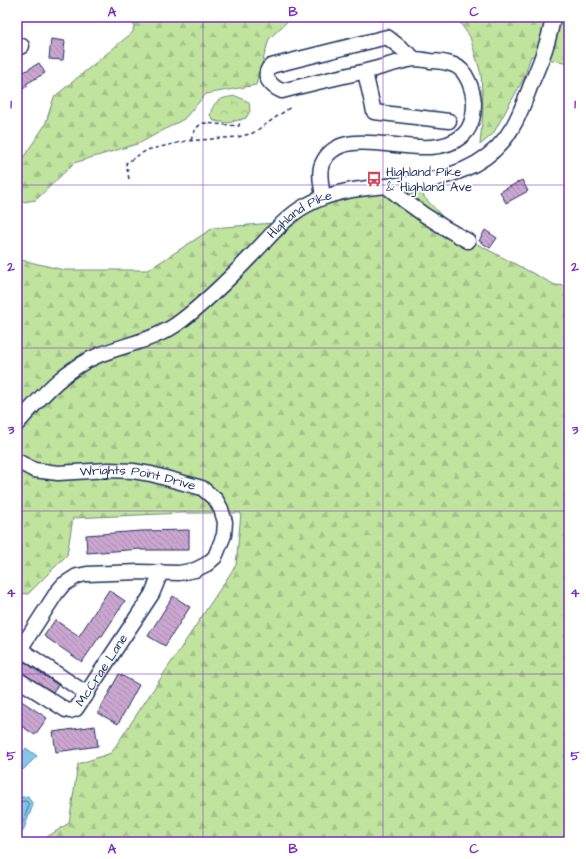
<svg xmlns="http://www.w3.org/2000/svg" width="586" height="859" viewBox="0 0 586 859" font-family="'Architects Daughter',sans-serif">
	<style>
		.forest { fill: url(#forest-firs); stroke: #6e897e }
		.park { fill: url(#park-crowns); stroke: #6e897e }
		.water { fill: #82c8e3; stroke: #598bae }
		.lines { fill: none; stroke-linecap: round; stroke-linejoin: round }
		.shore { stroke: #446c93; stroke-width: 1 }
		.building { fill: url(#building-back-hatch); stroke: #1b2f5e }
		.minor-casing { stroke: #1b2f5e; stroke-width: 17 }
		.path { stroke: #1b2f5e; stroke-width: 1.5; stroke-dasharray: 4 3; stroke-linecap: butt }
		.minor { stroke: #fff; stroke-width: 14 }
		.grid { fill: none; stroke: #7b2cbf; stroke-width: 1; stroke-opacity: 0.55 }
		.labels { text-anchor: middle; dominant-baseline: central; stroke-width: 3.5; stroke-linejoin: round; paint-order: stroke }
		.poi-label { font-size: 13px; fill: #1b2f5e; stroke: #fff; text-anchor: start }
		.street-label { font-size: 13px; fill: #1b2f5e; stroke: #fff }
		.neatline { fill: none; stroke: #7b2cbf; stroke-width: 1.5 }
		.grid-label { font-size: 13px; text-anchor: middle; font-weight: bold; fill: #7b2cbf }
	</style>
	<defs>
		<pattern id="forest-firs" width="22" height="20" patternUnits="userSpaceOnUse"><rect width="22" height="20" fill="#c0e39d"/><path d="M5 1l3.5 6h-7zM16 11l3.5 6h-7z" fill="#a4c38a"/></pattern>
		<pattern id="park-crowns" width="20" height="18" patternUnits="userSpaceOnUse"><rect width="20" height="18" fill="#c0e39d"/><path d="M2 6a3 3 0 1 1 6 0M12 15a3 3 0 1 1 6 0" fill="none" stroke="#a4c38a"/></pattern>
		<pattern id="building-back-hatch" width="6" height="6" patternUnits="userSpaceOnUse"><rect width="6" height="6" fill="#cba7d0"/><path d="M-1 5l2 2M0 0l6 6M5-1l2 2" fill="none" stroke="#a488ac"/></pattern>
	</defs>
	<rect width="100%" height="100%" fill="#fff"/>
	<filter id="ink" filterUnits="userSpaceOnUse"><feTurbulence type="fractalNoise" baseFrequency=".025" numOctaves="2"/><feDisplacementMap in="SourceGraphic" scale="8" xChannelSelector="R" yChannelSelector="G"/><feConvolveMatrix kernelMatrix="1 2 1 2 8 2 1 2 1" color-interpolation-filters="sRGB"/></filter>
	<g filter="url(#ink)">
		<g class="forest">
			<path d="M135 17H292L269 39 256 85 206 94 184 119 140 143 74 163 36 200 17 203V167L45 125 54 97 133 32Z"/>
			<path d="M456 17H569V63L531 56 524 78 493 134 480 145 483 109 481 74 470 37Z"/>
			<path d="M420 182 424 197 460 235 555 285 569 286V443L565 454 569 459V842H39L69 823 78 764 111 753 236 565 241 513H182L73 518 67 555 28 594 17 593V259L64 270H148L213 228 285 222 303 207Z"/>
		</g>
		<path class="park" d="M236 96 249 102 250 111 246 118 228 123 214 121 210 115C214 99 221 98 236 96Z"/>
		<g class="water">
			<path d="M26 748 37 756 23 770 17 766V761Z"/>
			<path d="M28 796 33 805 23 831 17 839V798Z"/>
		</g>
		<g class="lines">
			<path class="shore" d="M17 802 26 801 29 805 20 829 17 833"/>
		</g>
		<g class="building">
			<path d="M51 39 65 41 63 60 49 59Z"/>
			<path d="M39 63 45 73 26 84 28 86 17 92V76Z"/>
			<path d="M522 180 528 191 506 203 500 192Z"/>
			<path d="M485 230 497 238 490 248 479 241Z"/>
			<path d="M189 530V550H141V549L87 553 86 535 141 531Z"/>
			<path d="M109 590 125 601 102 636H100L82 662 44 636 55 620 79 636Z"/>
			<path d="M173 596 190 607 165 646 148 636Z"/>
			<path d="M25 662 58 685 53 692 19 671Z"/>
			<path d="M119 674 139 685 118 724 98 713Z"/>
			<path d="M17 698 47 718 35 735 17 723Z"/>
			<path d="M95 726 98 746 56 752 53 732Z"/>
		</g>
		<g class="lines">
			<g class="minor-casing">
				<g id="minor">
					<path d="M17 48 22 46"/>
					<path d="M365 72 374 112 449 121"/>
					<path d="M386 186C412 208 438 225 468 241"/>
					<path d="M323 197C322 188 318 173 322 164 343 116 425 168 462 136 472 128 474 116 474 103 473 90 467 70 454 65 446 62 437 61 430 61 425 60 419 59 415 59 398 61 378 69 362 72 335 78 309 84 282 91 272 87 260 76 271 66L387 37 415 59"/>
					<path id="s1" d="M17 424C41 397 64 369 99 355 126 344 157 340 181 321 206 302 230 278 252 255 268 239 285 217 305 206 342 185 379 189 420 182 457 176 493 162 512 128 521 113 526 97 532 82 541 61 550 39 553 17"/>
					<path id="s2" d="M17 461 34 470 58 473 108 470 133 471 151 474 202 488 216 500 221 509 225 522 224 535 215 557 207 564 195 570 179 573 139 572 87 574 77 576 63 585 57 592 17 654"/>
					<path d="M20 649 87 694"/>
					<path id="s3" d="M17 679 66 710 70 711 76 709 152 594 161 572"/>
				</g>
			</g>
			<g class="path">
				<path d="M191 140C194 133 196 125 204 123L239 126 240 120"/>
				<path d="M129 179 126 163 147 150 186 141 238 137 253 133 291 107"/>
			</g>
			<use href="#minor" class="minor"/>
		</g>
	</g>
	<path class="grid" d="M203 17V842M383 17V842M17 185H569M17 348H569M17 511H569M17 674H569"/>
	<defs>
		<g id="bus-bare" transform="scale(1.2)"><path d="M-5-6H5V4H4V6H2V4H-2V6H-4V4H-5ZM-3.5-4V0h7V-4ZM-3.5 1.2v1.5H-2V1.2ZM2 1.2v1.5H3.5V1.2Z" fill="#d1495b" stroke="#fff" stroke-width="2.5" paint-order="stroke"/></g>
	</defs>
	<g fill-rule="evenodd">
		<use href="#bus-bare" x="374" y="179"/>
	</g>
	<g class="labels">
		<g class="poi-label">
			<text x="386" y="172">Highland Pike<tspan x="386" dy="15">&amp; Highland Ave</tspan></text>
		</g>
		<g class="street-label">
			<text stroke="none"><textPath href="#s1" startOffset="358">Highland Pike</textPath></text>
			<text stroke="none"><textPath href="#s2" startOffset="124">Wrights Point Drive</textPath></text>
			<text stroke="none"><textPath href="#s3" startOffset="115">McCrae Lane</textPath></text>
		</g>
	</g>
	<rect width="586" height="859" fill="none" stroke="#fff" stroke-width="44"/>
	<rect x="22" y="22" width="542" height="815" class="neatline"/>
	<g class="grid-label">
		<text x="112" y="16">A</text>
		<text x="293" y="16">B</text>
		<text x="474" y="16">C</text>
		<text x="11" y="108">1</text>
		<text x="575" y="108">1</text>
		<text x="11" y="271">2</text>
		<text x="575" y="271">2</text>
		<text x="11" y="434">3</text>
		<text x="575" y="434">3</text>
		<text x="11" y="597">4</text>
		<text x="575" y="597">4</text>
		<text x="11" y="760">5</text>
		<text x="575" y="760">5</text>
		<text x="112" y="853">A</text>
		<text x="293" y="853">B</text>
		<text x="474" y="853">C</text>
	</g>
</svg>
